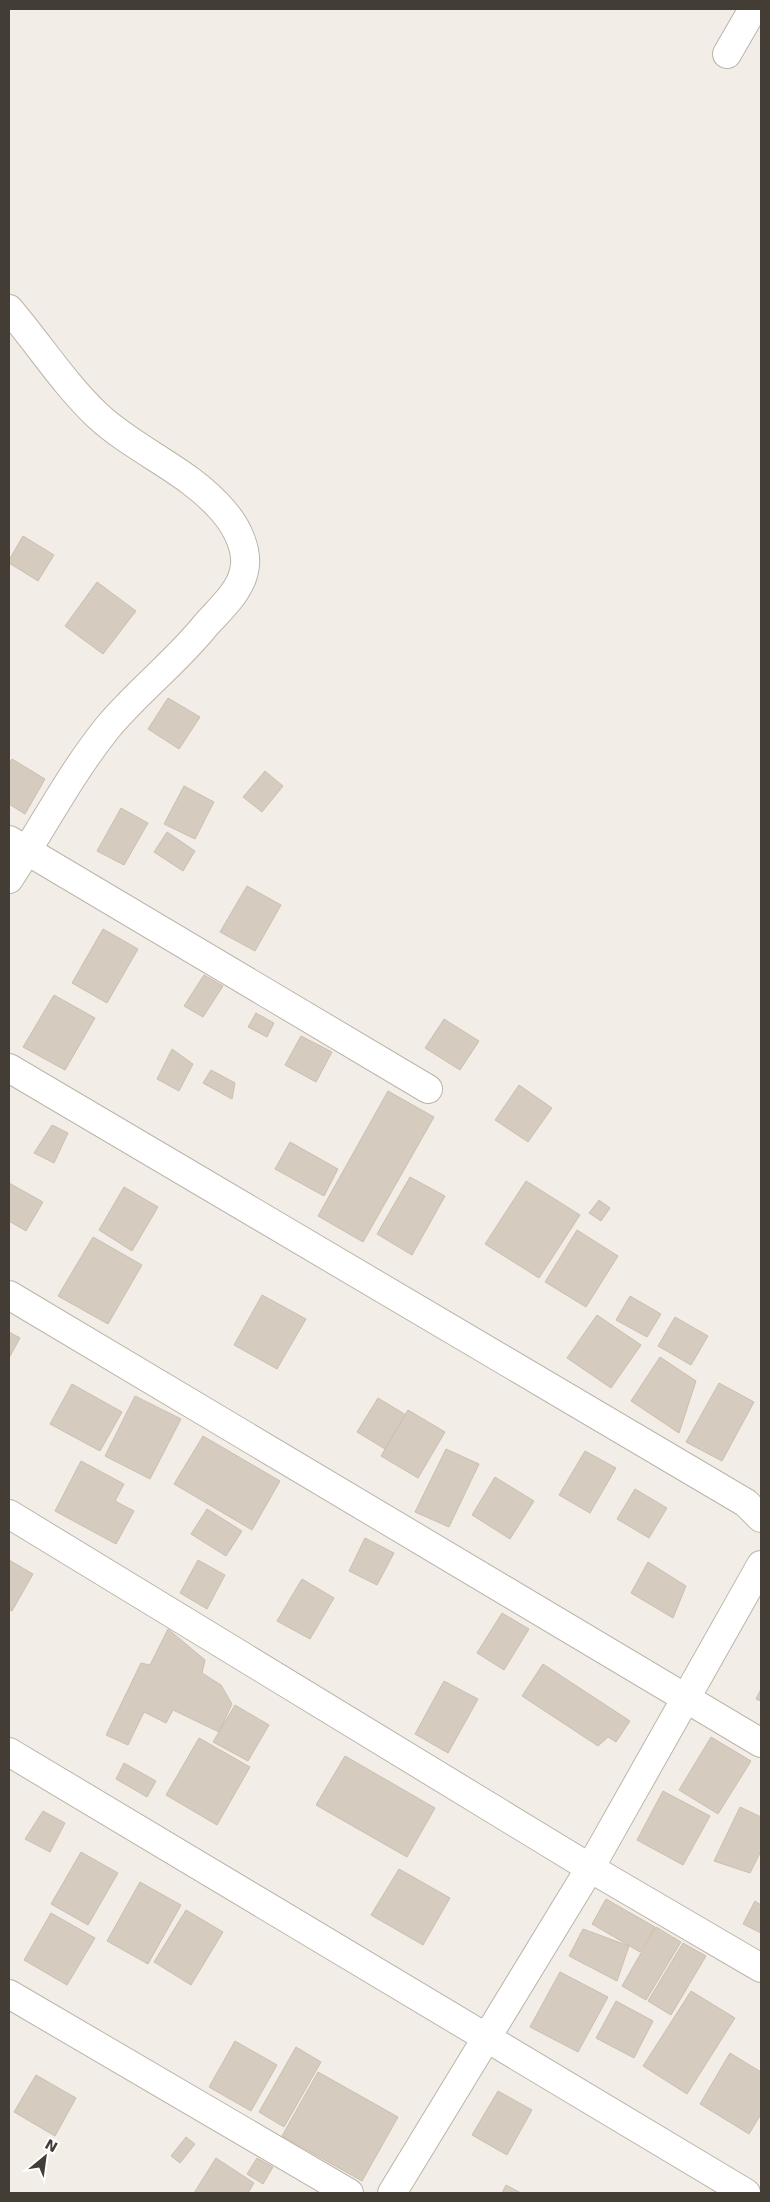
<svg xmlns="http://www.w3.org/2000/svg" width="770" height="2202" viewBox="0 0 770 2202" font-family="'DejaVu Sans',sans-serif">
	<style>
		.building { fill: #d5cbbf; stroke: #cdbfaf }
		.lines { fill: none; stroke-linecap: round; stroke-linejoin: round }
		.minor-casing { stroke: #bcb4a9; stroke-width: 30 }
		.minor { stroke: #fff; stroke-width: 28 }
	</style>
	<rect width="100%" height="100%" fill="#f2ede6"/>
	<g class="building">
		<path d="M23 536 54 555 38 581 9 563V560Z"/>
		<path d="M97 582 136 611 103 654 65 626Z"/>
		<path d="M168 698 200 717 179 749 148 729Z"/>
		<path d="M12 759 45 779 25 814 9 804V764Z"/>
		<path d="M265 771 283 786 262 812 243 797Z"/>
		<path d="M184 786 214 802 195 839 164 824Z"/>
		<path d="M121 808 148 823 124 865 97 851Z"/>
		<path d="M167 832 195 851 183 871 154 852Z"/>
		<path d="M247 886 281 905 255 951 220 932Z"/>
		<path d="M103 929 138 949 107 1003 72 983Z"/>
		<path d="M204 975 223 986 203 1017 184 1006Z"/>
		<path d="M54 995 95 1018 65 1070 23 1047Z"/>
		<path d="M256 1013 274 1023 267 1037 248 1027Z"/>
		<path d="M444 1019 479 1041 460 1070 425 1048Z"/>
		<path d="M301 1036 332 1052 316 1082 285 1065Z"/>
		<path d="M172 1049 193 1064 179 1091 157 1079Z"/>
		<path d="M211 1070 235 1083 232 1099 203 1083Z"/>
		<path d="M519 1085 552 1108 528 1142 495 1120Z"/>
		<path d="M388 1091 434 1117 363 1242 318 1216Z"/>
		<path d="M52 1125 68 1133 54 1163 34 1153Z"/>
		<path d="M290 1142 338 1169 324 1196 275 1169Z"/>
		<path d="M410 1177 445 1196 412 1255 377 1234Z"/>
		<path d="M526 1181 580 1215 539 1278 485 1244Z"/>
		<path d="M9 1183 43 1202 26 1231 9 1221Z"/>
		<path d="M124 1187 158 1207 132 1251 99 1230Z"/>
		<path d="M599 1200 610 1208 601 1221 589 1213Z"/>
		<path d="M577 1230 618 1256 586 1307 545 1282Z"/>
		<path d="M93 1237 142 1265 108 1324 58 1296Z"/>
		<path d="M262 1295 306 1319 277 1369 234 1345Z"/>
		<path d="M630 1296 661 1314 647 1337 616 1320Z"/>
		<path d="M597 1315 641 1345 611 1388 567 1358Z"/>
		<path d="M675 1317 708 1336 691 1365 658 1346Z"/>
		<path d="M9 1332 20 1338 9 1358Z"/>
		<path d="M660 1357 696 1381 679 1433 631 1401Z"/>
		<path d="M719 1383 754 1402 722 1461 686 1442Z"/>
		<path d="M72 1384 122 1412 100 1451 50 1424Z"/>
		<path d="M135 1396 181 1419 150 1479 105 1456Z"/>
		<path d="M378 1398 406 1415 385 1449 357 1432Z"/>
		<path d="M408 1410 445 1432 418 1478 381 1456Z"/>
		<path d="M203 1436 280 1481 252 1530 174 1484Z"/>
		<path d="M446 1449 479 1464 449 1527 415 1512Z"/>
		<path d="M585 1451 616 1468 590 1513 559 1495Z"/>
		<path d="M81 1461 124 1484 115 1501 134 1511 116 1544 55 1511Z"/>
		<path d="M495 1477 534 1501 510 1539 472 1515Z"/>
		<path d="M635 1489 667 1508 649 1538 617 1519Z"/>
		<path d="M207 1509 242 1531 226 1556 191 1534Z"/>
		<path d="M365 1538 394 1553 377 1585 349 1571Z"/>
		<path d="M9 1560 33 1574 12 1611 9 1609Z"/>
		<path d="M198 1560 225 1575 207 1609 180 1593Z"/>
		<path d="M648 1562 686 1586 673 1618 631 1593Z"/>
		<path d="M302 1579 334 1598 310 1639 277 1621Z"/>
		<path d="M502 1613 529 1629 504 1670 477 1653Z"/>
		<path d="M168 1629 205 1660 202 1673 221 1685 232 1704 219 1732 173 1710 166 1723 144 1712 128 1745 106 1735 141 1663 150 1665Z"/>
		<path d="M543 1664 630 1721 616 1742 608 1737 598 1746 522 1696Z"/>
		<path d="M444 1681 478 1699 448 1753 415 1734Z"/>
		<path d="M761 1689V1701L756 1699Z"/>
		<path d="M235 1705 269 1725 248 1761 213 1742Z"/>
		<path d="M711 1737 751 1761 718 1814 679 1790Z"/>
		<path d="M199 1738 250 1767 217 1825 166 1795Z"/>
		<path d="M345 1756 435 1808 407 1857 316 1805Z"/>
		<path d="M124 1763 156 1781 147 1797 116 1779Z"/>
		<path d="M663 1791 710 1816 683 1865 637 1840Z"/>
		<path d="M740 1807 761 1817V1851L750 1873 714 1861Z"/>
		<path d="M43 1811 65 1823 50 1852 25 1839Z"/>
		<path d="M81 1852 118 1873 88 1925 51 1904Z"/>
		<path d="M399 1869 450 1898 423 1945 371 1915Z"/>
		<path d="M140 1882 181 1905 148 1964 107 1941Z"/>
		<path d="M606 1899 655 1927 640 1952 592 1924Z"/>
		<path d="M755 1901 761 1905V1933L743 1924Z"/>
		<path d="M186 1910 223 1932 191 1985 154 1962Z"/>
		<path d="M51 1913 95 1938 67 1985 24 1960Z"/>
		<path d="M656 1927 681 1942 646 2000 622 1986Z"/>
		<path d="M583 1929 629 1946 617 1981 569 1956Z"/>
		<path d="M683 1943 706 1956 671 2015 648 2001Z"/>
		<path d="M560 1972 608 1997 578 2052 530 2027Z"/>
		<path d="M691 1991 735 2018 687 2094 643 2066Z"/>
		<path d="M616 2001 653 2021 634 2058 596 2038Z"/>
		<path d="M235 2041 277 2065 251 2111 209 2087Z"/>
		<path d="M296 2047 321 2062 284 2127 259 2112Z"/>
		<path d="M730 2053 761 2072V2114L749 2134 700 2104Z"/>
		<path d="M318 2072 398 2117 362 2181 282 2136Z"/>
		<path d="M36 2075 76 2098 55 2136 14 2112Z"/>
		<path d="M498 2091 532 2110 507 2155 472 2135Z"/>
		<path d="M186 2137 195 2144 180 2163 171 2156Z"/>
		<path d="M216 2158 254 2183 248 2193H194Z"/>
		<path d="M257 2158 273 2167 263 2184 247 2174Z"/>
		<path d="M506 2185 521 2193H502Z"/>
	</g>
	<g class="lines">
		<g class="minor-casing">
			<g id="minor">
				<path d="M727 54 753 9"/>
				<path d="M9 309C39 344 64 384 98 416 137 452 190 471 224 512 237 527 249 551 244 571 240 592 218 611 205 626 175 663 138 691 108 727 70 774 42 829 9 879"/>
				<path d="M9 840 428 1089"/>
				<path d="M9 1068 746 1503 761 1518"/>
				<path d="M9 1295 761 1743"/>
				<path d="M9 1514 590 1868 761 1968"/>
				<path d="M9 1752 746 2193"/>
				<path d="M9 1994 349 2193"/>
				<path d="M392 2193 590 1868 761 1565"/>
			</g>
		</g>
		<use href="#minor" class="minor"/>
	</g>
	<rect width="770" height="2202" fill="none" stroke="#443d35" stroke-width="20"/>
	<g transform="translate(45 2157) rotate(29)" stroke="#ffffff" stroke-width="4" paint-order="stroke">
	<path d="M0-4L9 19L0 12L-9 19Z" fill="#443d35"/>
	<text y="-8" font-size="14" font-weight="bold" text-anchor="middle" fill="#443d35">N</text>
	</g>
</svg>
